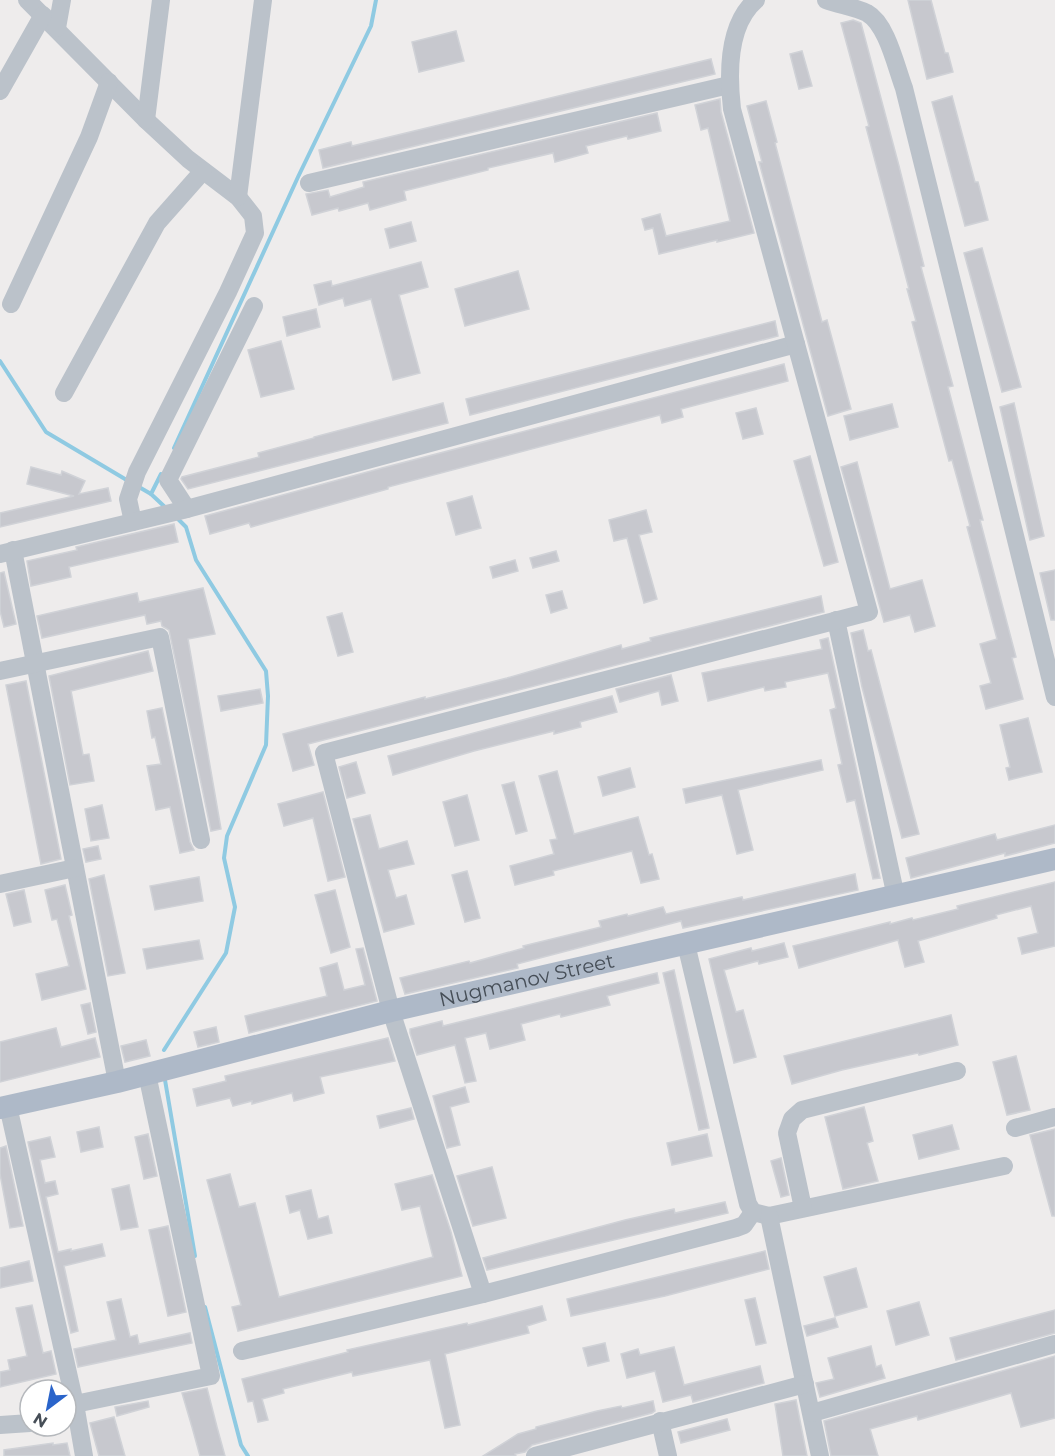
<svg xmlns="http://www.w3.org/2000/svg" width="1055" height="1456" viewBox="0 0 1055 1456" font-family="Montserrat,sans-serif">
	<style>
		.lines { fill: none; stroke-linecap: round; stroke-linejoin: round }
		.stream { stroke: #8fcae2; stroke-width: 4 }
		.building { fill: #c7c8ce; stroke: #d0d2d7; stroke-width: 1.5 }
		.minor { stroke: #bbc2ca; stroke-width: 18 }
		.major { stroke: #aeb9c8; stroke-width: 22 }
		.labels { text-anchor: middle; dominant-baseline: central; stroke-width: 4.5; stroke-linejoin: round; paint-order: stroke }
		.street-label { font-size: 20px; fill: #464e57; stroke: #fff }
	</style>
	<rect width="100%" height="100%" fill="#eeecec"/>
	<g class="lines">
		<g class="stream">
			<path d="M0 361 46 432 130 482"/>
			<path d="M174 448 298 177 371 26 376 0"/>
			<path d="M161 474 151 494 166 508"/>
			<path d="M139 487 151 494"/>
			<path d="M164 1050 226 953 235 907 224 858 227 836 266 745 268 696 266 671 196 560 186 527 176 517"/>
			<path d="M165 1080 195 1256"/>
			<path d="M205 1307 241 1445 248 1456"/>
		</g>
	</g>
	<g class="building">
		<path d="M908 0H931L945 53H948L953 72 927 79Z"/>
		<path d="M853 20 861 23 899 166 924 266 921 267 953 386 948 387 983 520H980L1016 657 1012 658 1023 699 986 709 980 686 991 683 980 644 997 639 967 527 970 526 959 485 952 460 949 461 912 322 916 321 907 289H909L866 127 869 126 841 23Z"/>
		<path d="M456 31 464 61 419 72 412 42Z"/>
		<path d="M802 51 812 86 799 89 790 54Z"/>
		<path d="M711 59 715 74 323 168 319 150 351 142 352 146Z"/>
		<path d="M952 96 975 182H978L988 220 965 226 932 102Z"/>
		<path d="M720 99 721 112 754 233 717 242V240L659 254 653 228 645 230 642 219 660 214 666 236 730 221 708 128 701 130 695 105Z"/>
		<path d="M766 101 777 142 775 143 822 322 827 320 851 409 828 416 759 162H762L747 106Z"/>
		<path d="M657 113 661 131 628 139 627 136 586 146 588 153 555 162 553 153 488 168V170L404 191 406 200 370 210 368 203 339 211 338 208 312 215 306 194 328 190 330 197 364 187 363 182Z"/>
		<path d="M411 222 416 241 390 248 385 229Z"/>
		<path d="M982 248 1021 387 1002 392 964 253Z"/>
		<path d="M421 262 428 287 399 295 420 373 393 380 371 299 345 306 343 298 319 305 314 285 331 281 332 286Z"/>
		<path d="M518 271 529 309 465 326 455 289Z"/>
		<path d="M316 309 320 327 287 336 283 317Z"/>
		<path d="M775 321 778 336 470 415 466 399Z"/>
		<path d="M281 341 294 389 261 397 248 350Z"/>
		<path d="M784 364 788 381 681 409 683 417 662 423 660 415 388 487V489L251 527 249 523 210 534 205 516 382 468Z"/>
		<path d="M443 403 448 423 188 489 181 479 182 477 259 457 258 453 314 438V437Z"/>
		<path d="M1014 403 1044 536 1030 540 1000 407Z"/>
		<path d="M892 404 898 427 850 440 844 416Z"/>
		<path d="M756 408 763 434 743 439 736 413Z"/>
		<path d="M810 456 838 562 824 566 794 461Z"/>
		<path d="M857 462 890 589 922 580 935 626 915 632 910 615 884 622 841 467Z"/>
		<path d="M31 467 61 475 62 471 85 481 79 494 108 488 111 501 0 527V513L74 496 27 484Z"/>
		<path d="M472 496 481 528 456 535 447 503Z"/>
		<path d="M646 510 652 532 639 535 657 599 644 603 627 538 614 541 609 520Z"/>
		<path d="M174 524 178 542 69 567 71 577 31 586 27 561 77 550 76 547Z"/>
		<path d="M556 551 559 561 533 568 530 558Z"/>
		<path d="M515 560 518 571 493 578 490 567Z"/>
		<path d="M1055 570V620H1051L1040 573Z"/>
		<path d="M4 572 16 624 4 627 0 611V573Z"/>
		<path d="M203 588 215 634 188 639 221 829 211 831 169 630 162 626 161 621 147 624 145 615 42 638 37 616 137 593 139 602Z"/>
		<path d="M562 591 567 608 551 613 546 595Z"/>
		<path d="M821 596 824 612 308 744 314 765 293 771 283 734 425 697V699L507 678 621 645 622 649 651 641 650 638Z"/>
		<path d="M342 613 353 652 338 656 327 617Z"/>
		<path d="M863 630 868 651 871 650 919 834 902 838 862 687 851 633Z"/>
		<path d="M828 638 880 878 873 879 855 800 847 802 838 765 842 764 830 710 836 708 828 673 785 682 786 687 765 691 764 687 708 701 702 673 822 649 820 640Z"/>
		<path d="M148 651 153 671 71 691 83 755 89 754 94 781 70 785 49 676Z"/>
		<path d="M671 675 678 701 662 705 659 691 620 702 616 689Z"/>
		<path d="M26 681 61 859 41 864 6 685Z"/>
		<path d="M260 689 263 703 221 711 218 696Z"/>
		<path d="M612 696 617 712 580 722 581 727 554 734V731L474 751 393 775 388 756Z"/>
		<path d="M162 708 190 842 194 850 180 853 170 807 156 810 147 766 161 764 155 737 152 738 147 711Z"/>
		<path d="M1028 718 1042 772 1009 780 1006 768 1010 767 1000 725Z"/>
		<path d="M821 760 823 770 738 790 753 850 737 854 722 795 686 803 683 789Z"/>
		<path d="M356 762 365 793 347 798 339 767Z"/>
		<path d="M630 768 635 787 603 796 598 777Z"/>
		<path d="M557 771 574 834 638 817 649 855 652 854 659 879 641 883 632 851 553 871 554 875 515 885 510 866 554 854 550 840 557 839 539 776Z"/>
		<path d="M514 782 527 831 516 834 502 785Z"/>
		<path d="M323 792 345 877 328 881 313 818 284 826 278 804Z"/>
		<path d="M467 795 479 840 455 846 443 802Z"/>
		<path d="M102 805 109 838 91 841 85 809Z"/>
		<path d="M370 815 379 849 407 841 414 864 388 870 396 898 406 895 414 924 384 932 353 819Z"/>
		<path d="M1055 825V843L1005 856V853L911 878 906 858 995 834 997 840Z"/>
		<path d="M98 846 101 859 86 862 83 849Z"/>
		<path d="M467 871 480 918 465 922 452 875Z"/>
		<path d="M855 874 858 890 683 928 681 921 517 964 518 968 405 994 400 978 469 961 470 963 524 948 523 946 601 927 599 921 627 914 628 916 663 907 666 914 742 897 743 900Z"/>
		<path d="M104 875 125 973 108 976 89 879Z"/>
		<path d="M199 877 203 901 155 910 150 886Z"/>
		<path d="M1055 882V946L1022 954 1018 938 1038 933 1031 906 996 915 997 918 918 941 924 962 905 967 898 940 799 968 793 946 890 922V924L912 918 913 920 958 909 957 906Z"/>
		<path d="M65 885 72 915 69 916 86 989 42 1000 36 974 69 966 57 919 52 920 45 890Z"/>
		<path d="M24 890 31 922 14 926 6 894Z"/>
		<path d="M335 890 350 947 331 953 315 895Z"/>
		<path d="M199 940 203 959 147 969 143 949Z"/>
		<path d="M784 943 788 957 759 964 758 961 724 970 736 1012 743 1010 756 1057 734 1063 709 959 751 948 752 951Z"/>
		<path d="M363 948 377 1001 249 1033 245 1016 327 996 320 968 337 963 344 990 365 985 356 949Z"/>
		<path d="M674 970 709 1128 699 1130 663 973Z"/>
		<path d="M657 973 659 983 607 996 610 1005 561 1017 560 1014 521 1024 525 1040 490 1049 486 1033 465 1038 476 1081 465 1083 455 1045 417 1055 410 1033V1029L442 1021 443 1026Z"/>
		<path d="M90 1003 96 1032 88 1034 81 1005Z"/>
		<path d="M951 1015 958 1045 919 1055 918 1053 842 1070 792 1084 784 1056Z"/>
		<path d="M216 1027 219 1042 198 1047 194 1032Z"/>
		<path d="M56 1028 61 1047 95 1038 100 1057 0 1082V1042Z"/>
		<path d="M388 1038 395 1061 320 1077 324 1093 294 1101 292 1093 252 1104V1101L233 1106 230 1098 197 1106 193 1089 226 1081 225 1076Z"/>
		<path d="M146 1040 150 1056 125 1062 121 1046Z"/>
		<path d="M1016 1056 1030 1110 1007 1115 993 1062Z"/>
		<path d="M465 1087 469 1102 450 1107 460 1145 447 1148 433 1096Z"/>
		<path d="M864 1107 873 1141 867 1143 878 1181 843 1189 825 1117Z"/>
		<path d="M411 1108 414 1119 380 1128 377 1116Z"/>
		<path d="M952 1125 959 1149 919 1159 913 1135Z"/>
		<path d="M99 1127 103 1147 81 1152 77 1132Z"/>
		<path d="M1055 1129V1216H1052L1030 1135Z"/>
		<path d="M148 1134 157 1176 144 1179 135 1137Z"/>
		<path d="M707 1134 712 1156 672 1165 667 1143Z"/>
		<path d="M50 1137 55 1157 40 1160 45 1183 55 1181 58 1194 46 1197 58 1252 71 1249V1251L102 1244 105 1256 64 1266 78 1331 71 1333 28 1142Z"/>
		<path d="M6 1146 23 1226 10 1228 0 1174V1148Z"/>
		<path d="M781 1158 789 1195 781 1197 771 1161Z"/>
		<path d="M492 1167 506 1218 473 1226 457 1176Z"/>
		<path d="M230 1174 239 1207 255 1203 279 1297 433 1257 420 1206 402 1210 395 1184 432 1175 451 1232 462 1276 238 1331 232 1307 241 1305 207 1180Z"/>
		<path d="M129 1185 138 1227 121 1230 112 1189Z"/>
		<path d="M311 1190 318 1219 328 1216 332 1233 308 1239 300 1210 290 1213 286 1196Z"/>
		<path d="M725 1202 728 1213 487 1270 483 1258 625 1220 674 1209 675 1213Z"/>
		<path d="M168 1226 186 1312 168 1316 149 1230Z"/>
		<path d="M765 1251 769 1269 665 1296 571 1316 567 1299Z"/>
		<path d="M29 1261 33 1281 0 1288V1268Z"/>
		<path d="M856 1268 867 1307 835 1316 824 1277Z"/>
		<path d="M755 1298 766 1343 756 1345 745 1300Z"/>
		<path d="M121 1299 130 1337 137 1335 139 1344 190 1333 192 1343 78 1367 74 1349 116 1340 107 1302Z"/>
		<path d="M919 1302 929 1335 896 1345 887 1311Z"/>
		<path d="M32 1305 43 1353 51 1351 56 1374 0 1387V1372L10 1370 8 1360 27 1356 16 1308Z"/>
		<path d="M542 1306 546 1320 527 1326 529 1333 445 1354 460 1425 445 1428 430 1360 353 1376 352 1372 283 1389 284 1393 262 1399 268 1420 258 1422 253 1401 248 1402 242 1379 348 1352 347 1350 467 1323 468 1325Z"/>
		<path d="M1055 1310V1333L956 1360 950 1338Z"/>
		<path d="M835 1318 838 1327 807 1336 804 1326Z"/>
		<path d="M605 1343 609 1361 588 1366 583 1348Z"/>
		<path d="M871 1346 876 1367 881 1365 885 1378 820 1397 816 1383 834 1379 828 1358Z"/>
		<path d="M674 1347 684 1385 760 1366 764 1383 693 1402 691 1395 663 1402 655 1371 627 1378 621 1354 638 1349 640 1355Z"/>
		<path d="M1055 1356V1418L1021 1427 1011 1393 918 1420 917 1416 870 1429 878 1456H831L824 1421Z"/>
		<path d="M207 1388 217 1427 225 1456H200L192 1427 182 1393Z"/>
		<path d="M796 1400 807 1456H783L775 1404Z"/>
		<path d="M148 1401 149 1407 117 1416 115 1407Z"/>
		<path d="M653 1401 655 1411 652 1413 532 1445 525 1452 515 1454 516 1456H483L518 1434 536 1429V1427L597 1411 621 1406 622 1408Z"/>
		<path d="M114 1417 125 1456H99L90 1423Z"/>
		<path d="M727 1419 730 1430 681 1443 678 1432Z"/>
		<path d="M53 1443V1445L67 1443 70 1456H4V1450Z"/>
	</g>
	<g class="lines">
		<g class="minor">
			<path d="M27 0 146 120 188 159 238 197 253 216 255 233 228 292 137 472 128 499 133 522"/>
			<path d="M826 0C839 5 855 7 867 13 887 24 896 67 904 88L1055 697"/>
			<path d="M57 28 62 0"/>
			<path d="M0 91 43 15"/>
			<path d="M146 120 161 0"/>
			<path d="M309 183 729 85"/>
			<path d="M238 197 263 0"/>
			<path d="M11 304 89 137 109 82"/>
			<path d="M64 393 157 223 203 171"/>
			<path d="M187 509 168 480 254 306"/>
			<path d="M13 550 117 1082"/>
			<path d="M0 554 183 510 796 344"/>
			<path d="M836 620 896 897"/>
			<path d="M0 671 160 637 201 840"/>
			<path d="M0 884 75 868"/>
			<path d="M686 944 748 1204 753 1212 769 1216 1004 1166"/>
			<path d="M8 1106 75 1404 84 1456"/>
			<path d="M1015 1128 1055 1117"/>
			<path d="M803 1208 787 1133 792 1119 802 1110 957 1071"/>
			<path d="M769 1216 820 1456"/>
			<path d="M483 1294 391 1011 324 753 869 612 732 109C728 74 727 25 756 0"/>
			<path d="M242 1351 483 1294 736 1228 744 1225 753 1212"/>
			<path d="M66 1409 75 1404 211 1376 147 1074"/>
			<path d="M812 1413 1055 1344"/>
			<path d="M660 1421 668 1456"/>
			<path d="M0 1425 30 1423"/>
			<path d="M535 1456 805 1384"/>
		</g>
		<path class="major" id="s1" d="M0 1108 117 1082 391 1011 1055 859"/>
	</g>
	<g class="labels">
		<g class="street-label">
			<text stroke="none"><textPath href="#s1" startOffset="542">Nugmanov Street</textPath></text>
		</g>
	</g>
	<g transform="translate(48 1408) rotate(212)"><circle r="28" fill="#ffffff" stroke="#b5b8bc" stroke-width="1.5"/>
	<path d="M0-4.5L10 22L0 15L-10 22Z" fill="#2a64ca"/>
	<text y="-9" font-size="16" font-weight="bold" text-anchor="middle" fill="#464e57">N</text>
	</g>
</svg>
